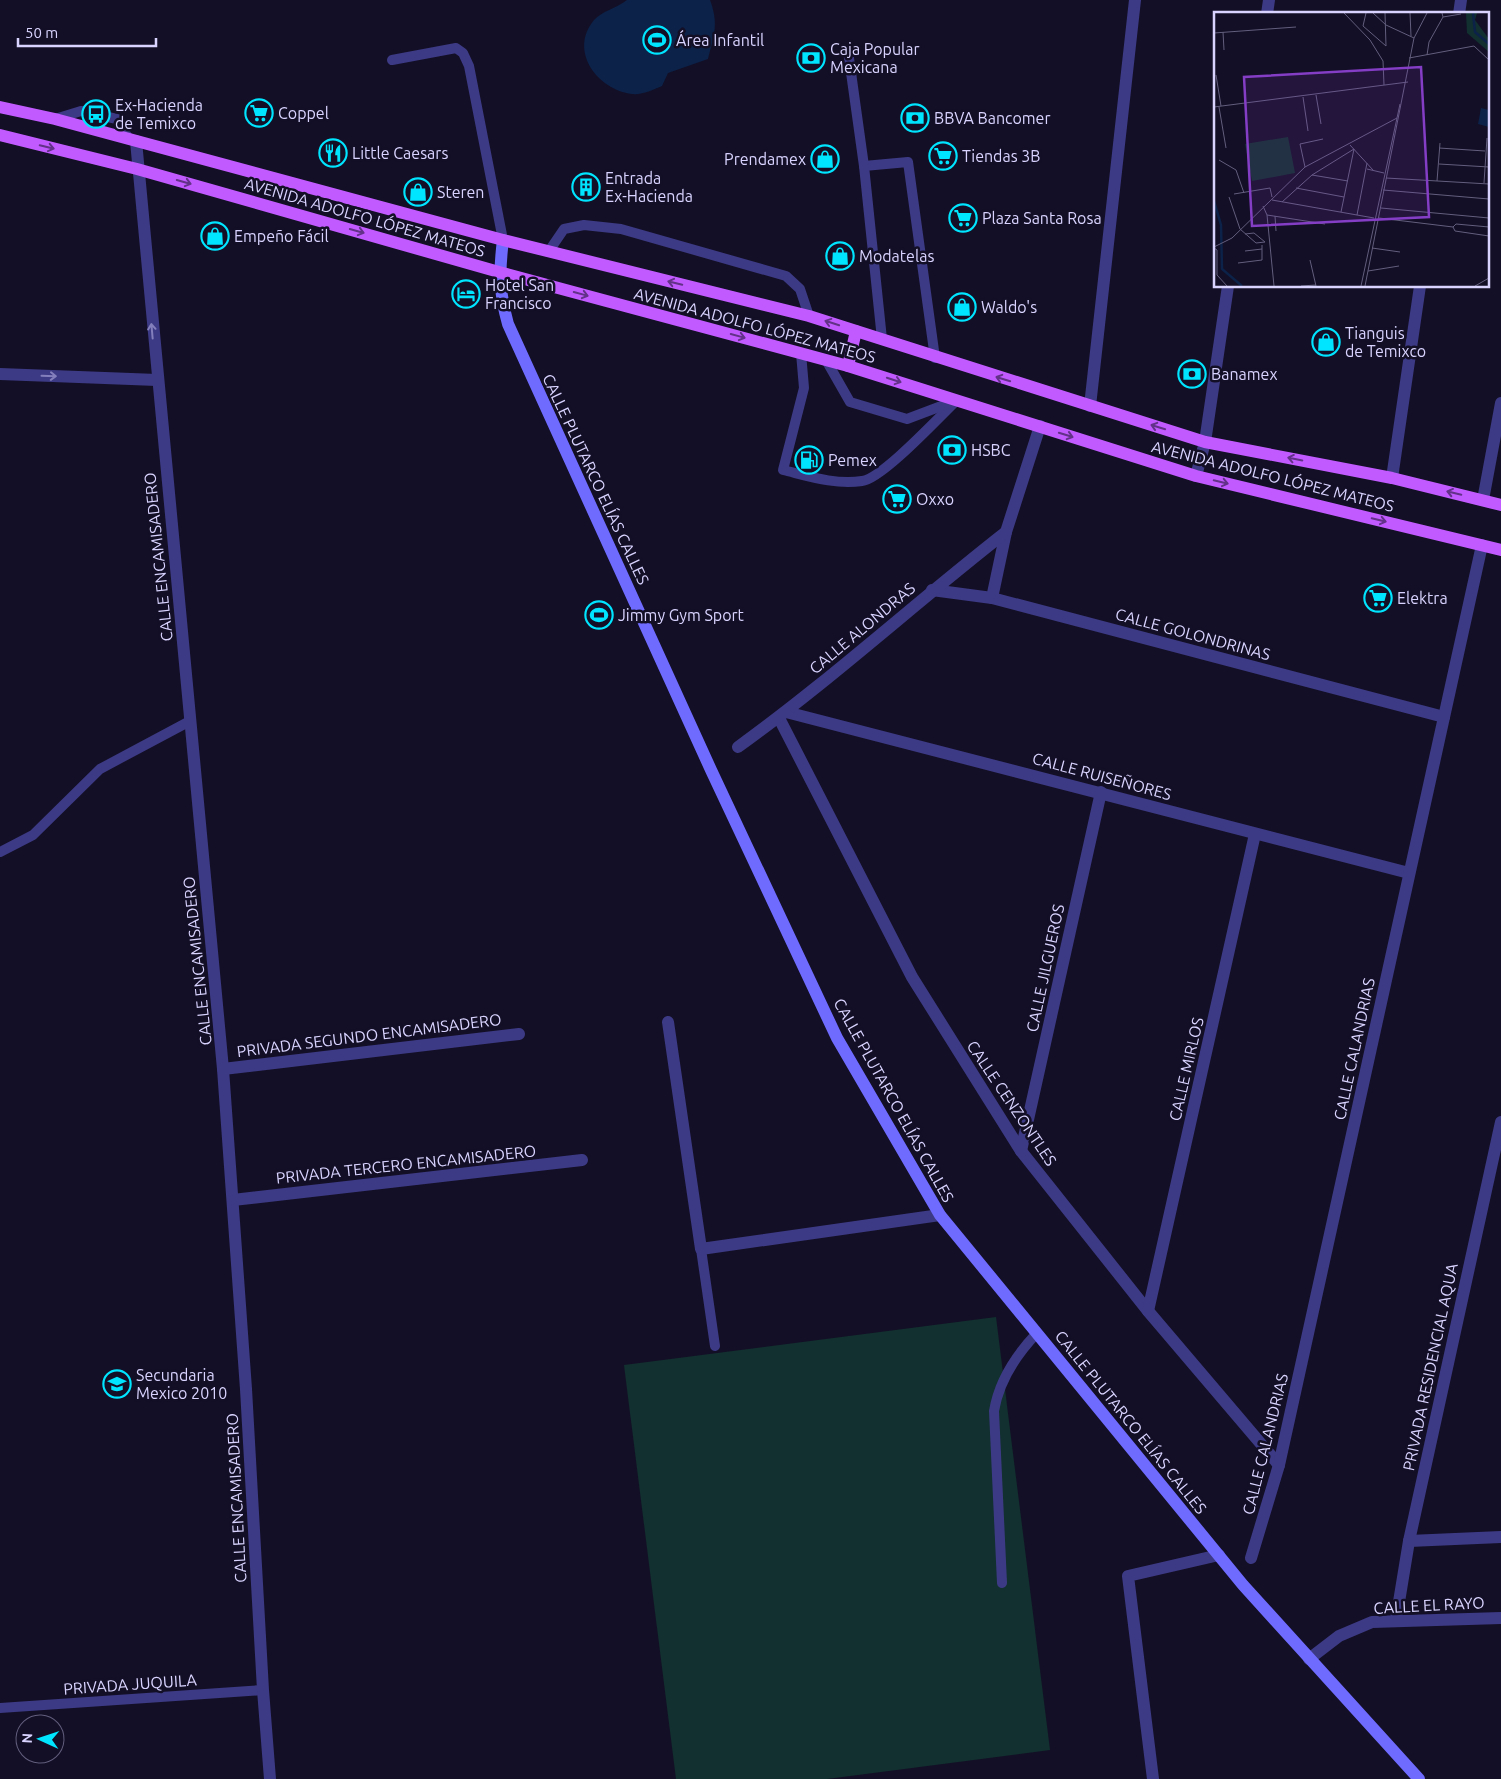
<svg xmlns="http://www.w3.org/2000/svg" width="1501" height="1779" viewBox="0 0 1501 1779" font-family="Ubuntu,sans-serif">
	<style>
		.green { fill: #12302f }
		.water { fill: #0c2248 }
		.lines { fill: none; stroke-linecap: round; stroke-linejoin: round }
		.lane { stroke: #3d3a85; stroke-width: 10 }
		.street { stroke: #3d3a85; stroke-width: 12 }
		.secondary { stroke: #6f6bff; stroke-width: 12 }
		.primary { stroke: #c25bff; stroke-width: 12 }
		.oneway { stroke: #623188 }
		.oneway2 { stroke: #837fbc }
		.labels { text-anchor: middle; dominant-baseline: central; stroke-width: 5; stroke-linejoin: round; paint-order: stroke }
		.poi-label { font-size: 16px; fill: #d9d4ff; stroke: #130f26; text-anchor: start }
		.street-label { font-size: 16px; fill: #d9d4ff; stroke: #130f26 }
		.inset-river { fill: none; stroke: #0c2248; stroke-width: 2.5 }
		.inset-road { fill: none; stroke: #625e7d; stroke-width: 1 }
		.view { fill: #843dc5; fill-opacity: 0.15; stroke: #843dc5; stroke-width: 2.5 }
		.inset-edge { fill: none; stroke: #d9d4ff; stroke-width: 2.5 }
	</style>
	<rect width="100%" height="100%" fill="#130f26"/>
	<path class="green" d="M996 1317 1050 1750 827 1779H676L624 1365Z"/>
	<path class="water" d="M627 0H710C719 24 714 36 708 59L668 73 662 86C652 90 643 95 632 94 598 90 568 51 594 20 602 11 617 8 627 0Z"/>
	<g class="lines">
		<g class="lane">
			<path d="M848 51 864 166 882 339"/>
			<path d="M392 60 456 48 463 53 469 66 503 240"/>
			<path d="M55 119 81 111 117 119 129 139"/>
			<path d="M864 166 908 162 935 358"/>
			<path d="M549 251 564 229 584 225 621 229 786 276 800 289 809 316"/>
			<path d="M801 353 804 388 783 470C808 476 835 485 862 481 882 479 940 416 957 400"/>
			<path d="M826 360 850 402 907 419 952 402"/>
			<path d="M0 852 33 835 100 769 190 721"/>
			<path d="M701 1249 715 1346"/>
			<path d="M1002 1583 994 1411C999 1381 1017 1354 1037 1333"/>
			<path d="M0 1708 263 1690"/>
		</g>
		<g class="street">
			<path d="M1267 14 1269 0"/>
			<path d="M1459 14 1461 0"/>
			<path d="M136 141 223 1069 246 1389 263 1690 270 1779"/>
			<path d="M0 374 157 380"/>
			<path d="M1090 406 1135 0"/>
			<path d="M1196 476 1205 442 1228 286"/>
			<path d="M1392 478 1420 286"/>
			<path d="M1483 500 1501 403"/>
			<path d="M932 590 992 598 1444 717"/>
			<path d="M992 598 1006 532 1040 426"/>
			<path d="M786 712 1409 873"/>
			<path d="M779 718 912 977 1021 1151 1148 1311 1279 1465"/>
			<path d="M738 747C831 680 915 603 1006 532"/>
			<path d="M668 1022 701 1249 940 1215"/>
			<path d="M223 1069 519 1034"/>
			<path d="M1021 1151 1101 792"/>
			<path d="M233 1200 582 1160"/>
			<path d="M1148 1311 1255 834"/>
			<path d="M1409 1541 1501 1537"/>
			<path d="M1251 1558 1279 1465 1482 545"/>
			<path d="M1396 1620 1409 1541 1501 1122"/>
			<path d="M1309 1659 1339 1636 1372 1622 1501 1618"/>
			<path d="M1153 1779 1128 1576 1219 1555"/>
		</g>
		<path class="secondary" d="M503 240C499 272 499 292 508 324L711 770 837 1038 940 1215 1243 1585 1419 1779"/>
		<g class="primary">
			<path d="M0 107 55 119 503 240 809 316 1205 442 1392 478 1501 505"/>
			<path d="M0 135 137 169 499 272 848 366 1196 476 1501 550"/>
			<path d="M848 366 856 331"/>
		</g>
	</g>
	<defs><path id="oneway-shaft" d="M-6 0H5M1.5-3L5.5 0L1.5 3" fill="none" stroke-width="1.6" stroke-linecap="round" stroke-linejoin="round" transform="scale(1.25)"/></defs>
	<g class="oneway">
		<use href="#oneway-shaft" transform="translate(47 147) rotate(14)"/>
		<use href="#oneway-shaft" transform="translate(184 182) rotate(16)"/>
		<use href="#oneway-shaft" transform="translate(357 231) rotate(16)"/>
		<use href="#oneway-shaft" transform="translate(675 283) rotate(-166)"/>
		<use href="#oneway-shaft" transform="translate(581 294) rotate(15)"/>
		<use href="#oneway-shaft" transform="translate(832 323) rotate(-162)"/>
		<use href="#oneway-shaft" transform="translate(738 336) rotate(15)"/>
		<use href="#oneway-shaft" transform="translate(1003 379) rotate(-163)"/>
		<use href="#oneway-shaft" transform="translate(894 380) rotate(18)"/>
		<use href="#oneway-shaft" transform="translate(1158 427) rotate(-163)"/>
		<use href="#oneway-shaft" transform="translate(1066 435) rotate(17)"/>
		<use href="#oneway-shaft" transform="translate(1295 459) rotate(-169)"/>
		<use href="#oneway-shaft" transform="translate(1221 482) rotate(14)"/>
		<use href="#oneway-shaft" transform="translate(1454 493) rotate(-167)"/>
		<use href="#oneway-shaft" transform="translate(1379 520) rotate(14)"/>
	</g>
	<g class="oneway2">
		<use href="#oneway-shaft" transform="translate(152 331) rotate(-95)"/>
		<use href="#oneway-shaft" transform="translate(49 376) rotate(2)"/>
	</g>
	<defs>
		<g id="stadium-ring" transform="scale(1.4375)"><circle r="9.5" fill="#130f26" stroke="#00e5ff" stroke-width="1.5"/><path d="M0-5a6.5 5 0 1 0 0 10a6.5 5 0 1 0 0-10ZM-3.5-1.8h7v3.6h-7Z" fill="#00e5ff"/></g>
		<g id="bank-ring" transform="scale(1.4375)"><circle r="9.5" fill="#130f26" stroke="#00e5ff" stroke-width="1.5"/><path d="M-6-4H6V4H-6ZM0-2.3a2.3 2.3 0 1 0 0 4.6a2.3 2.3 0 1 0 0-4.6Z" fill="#00e5ff"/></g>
		<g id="supermarket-ring" transform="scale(1.4375)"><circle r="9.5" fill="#130f26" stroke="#00e5ff" stroke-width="1.5"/><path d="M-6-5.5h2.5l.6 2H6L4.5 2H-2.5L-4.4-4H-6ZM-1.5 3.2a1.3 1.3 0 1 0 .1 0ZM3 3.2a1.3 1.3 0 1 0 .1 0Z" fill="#00e5ff"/></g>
		<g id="bus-ring" transform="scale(1.4375)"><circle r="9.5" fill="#130f26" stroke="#00e5ff" stroke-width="1.5"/><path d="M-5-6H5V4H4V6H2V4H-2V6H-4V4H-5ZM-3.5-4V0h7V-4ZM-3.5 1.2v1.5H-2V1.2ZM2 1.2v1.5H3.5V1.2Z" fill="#00e5ff"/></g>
		<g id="restaurant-ring" transform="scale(1.4375)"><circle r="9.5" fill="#130f26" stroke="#00e5ff" stroke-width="1.5"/><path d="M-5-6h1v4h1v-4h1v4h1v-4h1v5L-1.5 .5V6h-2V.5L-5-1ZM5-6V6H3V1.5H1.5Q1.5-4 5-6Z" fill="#00e5ff"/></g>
		<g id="shop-ring" transform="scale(1.4375)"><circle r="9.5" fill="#130f26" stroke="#00e5ff" stroke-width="1.5"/><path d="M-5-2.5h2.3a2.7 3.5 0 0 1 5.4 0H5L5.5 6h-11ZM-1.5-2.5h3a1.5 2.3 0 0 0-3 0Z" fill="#00e5ff"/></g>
		<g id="building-ring" transform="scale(1.4375)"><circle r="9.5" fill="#130f26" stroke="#00e5ff" stroke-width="1.5"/><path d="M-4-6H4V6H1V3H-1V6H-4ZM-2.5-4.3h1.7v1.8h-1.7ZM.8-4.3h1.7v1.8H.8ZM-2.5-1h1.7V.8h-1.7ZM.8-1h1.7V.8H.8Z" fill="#00e5ff"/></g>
		<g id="hotel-ring" transform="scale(1.4375)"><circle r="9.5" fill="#130f26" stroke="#00e5ff" stroke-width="1.5"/><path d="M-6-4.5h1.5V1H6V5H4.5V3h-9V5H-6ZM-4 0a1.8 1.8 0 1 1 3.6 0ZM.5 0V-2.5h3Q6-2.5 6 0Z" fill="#00e5ff"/></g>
		<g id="fuel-ring" transform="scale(1.4375)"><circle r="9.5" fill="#130f26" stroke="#00e5ff" stroke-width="1.5"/><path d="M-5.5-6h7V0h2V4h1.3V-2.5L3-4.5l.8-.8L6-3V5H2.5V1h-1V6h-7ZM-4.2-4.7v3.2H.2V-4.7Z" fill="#00e5ff"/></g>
		<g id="school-ring" transform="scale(1.4375)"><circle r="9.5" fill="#130f26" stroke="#00e5ff" stroke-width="1.5"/><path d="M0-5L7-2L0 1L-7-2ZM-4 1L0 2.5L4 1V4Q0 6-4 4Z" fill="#00e5ff"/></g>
	</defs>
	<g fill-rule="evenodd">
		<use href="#stadium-ring" x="657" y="40"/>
		<use href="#bank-ring" x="811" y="58"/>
		<use href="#supermarket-ring" x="259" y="113"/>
		<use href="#bus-ring" x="96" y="114"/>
		<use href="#bank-ring" x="915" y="118"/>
		<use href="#restaurant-ring" x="333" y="153"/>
		<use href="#supermarket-ring" x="943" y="156"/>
		<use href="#shop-ring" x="825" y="159"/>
		<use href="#building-ring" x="586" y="187"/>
		<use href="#shop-ring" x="418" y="192"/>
		<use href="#supermarket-ring" x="963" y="218"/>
		<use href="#shop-ring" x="215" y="236"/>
		<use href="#shop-ring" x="840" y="256"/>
		<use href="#hotel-ring" x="466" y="294"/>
		<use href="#shop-ring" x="962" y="307"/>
		<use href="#shop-ring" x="1326" y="342"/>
		<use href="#bank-ring" x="1192" y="374"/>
		<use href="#bank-ring" x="952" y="450"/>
		<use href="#fuel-ring" x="809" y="460"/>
		<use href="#supermarket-ring" x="897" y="499"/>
		<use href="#supermarket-ring" x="1378" y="598"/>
		<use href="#stadium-ring" x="599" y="615"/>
		<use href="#school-ring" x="117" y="1384"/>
	</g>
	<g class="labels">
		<g class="poi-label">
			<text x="676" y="40">Área Infantil</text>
			<text x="830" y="49">Caja Popular<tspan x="830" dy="18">Mexicana</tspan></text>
			<text x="115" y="105">Ex-Hacienda<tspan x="115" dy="18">de Temixco</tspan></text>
			<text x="278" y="113">Coppel</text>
			<text x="934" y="118">BBVA Bancomer</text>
			<text x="352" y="153">Little Caesars</text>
			<text x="962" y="156">Tiendas 3B</text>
			<text x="806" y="159" text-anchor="end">Prendamex</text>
			<text x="605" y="178">Entrada<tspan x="605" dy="18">Ex-Hacienda</tspan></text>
			<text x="437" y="192">Steren</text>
			<text x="982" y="218">Plaza Santa Rosa</text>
			<text x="234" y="236">Empeño Fácil</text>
			<text x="859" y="256">Modatelas</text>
			<text x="485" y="285">Hotel San<tspan x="485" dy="18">Francisco</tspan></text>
			<text x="981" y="307">Waldo's</text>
			<text x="1345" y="333">Tianguis<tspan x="1345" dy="18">de Temixco</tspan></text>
			<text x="1211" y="374">Banamex</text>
			<text x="971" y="450">HSBC</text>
			<text x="828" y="460">Pemex</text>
			<text x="916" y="499">Oxxo</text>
			<text x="1397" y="598">Elektra</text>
			<text x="618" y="615">Jimmy Gym Sport</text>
			<text x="136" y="1375">Secundaria<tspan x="136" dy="18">Mexico 2010</tspan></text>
		</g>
		<g class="street-label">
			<text transform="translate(365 217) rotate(16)">AVENIDA ADOLFO LÓPEZ MATEOS</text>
			<text transform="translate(755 325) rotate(15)">AVENIDA ADOLFO LÓPEZ MATEOS</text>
			<text transform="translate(1273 476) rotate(14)">AVENIDA ADOLFO LÓPEZ MATEOS</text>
			<text transform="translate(596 479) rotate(65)">CALLE PLUTARCO ELÍAS CALLES</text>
			<text transform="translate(158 557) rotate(-96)">CALLE ENCAMISADERO</text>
			<text transform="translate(862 628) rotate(-40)">CALLE ALONDRAS</text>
			<text transform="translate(1193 634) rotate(15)">CALLE GOLONDRINAS</text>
			<text transform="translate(1102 776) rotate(15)">CALLE RUISEÑORES</text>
			<text transform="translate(197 961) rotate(-96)">CALLE ENCAMISADERO</text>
			<text transform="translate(1045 968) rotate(-78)">CALLE JILGUEROS</text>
			<text transform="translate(369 1035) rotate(-7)">PRIVADA SEGUNDO ENCAMISADERO</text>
			<text transform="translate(1354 1049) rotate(-78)">CALLE CALANDRIAS</text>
			<text transform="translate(1186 1069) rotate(-77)">CALLE MIRLOS</text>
			<text transform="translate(894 1100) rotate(61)">CALLE PLUTARCO ELÍAS CALLES</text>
			<text transform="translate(1012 1103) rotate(56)">CALLE CENZONTLES</text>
			<text transform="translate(406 1164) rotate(-6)">PRIVADA TERCERO ENCAMISADERO</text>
			<text transform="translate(1430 1367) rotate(-78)">PRIVADA RESIDENCIAL AQUA</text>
			<text transform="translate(1131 1422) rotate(51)">CALLE PLUTARCO ELÍAS CALLES</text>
			<text transform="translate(1265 1444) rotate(-76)">CALLE CALANDRIAS</text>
			<text transform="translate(236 1498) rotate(-93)">CALLE ENCAMISADERO</text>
			<text transform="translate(1429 1605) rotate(-3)">CALLE EL RAYO</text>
			<text transform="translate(130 1684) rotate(-4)">PRIVADA JUQUILA</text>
		</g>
	</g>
	<g transform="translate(1214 12)">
		<rect width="275" height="275" fill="#130f26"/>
		<path d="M252 1H263L261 8 275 27V40L253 21ZM74 125 81 161 38 169 31 132Z" fill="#12302f"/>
		<path d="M267 96 275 98V115L264 112Z" fill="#0c2248"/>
		<path class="inset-river" d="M259 1 261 20 275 32M0 189 7 213 8 257 28 274"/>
		<path class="inset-road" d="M130 1 156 28 169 49 170 73M152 1 149 14 172 34M159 1 172 13 200 26M171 1 172 34M196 1 197 24M229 5 247 2M9 20 10 38M0 21 82 15M213 43 215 30 229 5 228 1M195 46 260 34 275 48M2 63 7 94M102 83 107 112M89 85 94 119M0 95 194 70M5 95 12 136M136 133 159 158M225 136 271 139M5 148 22 158 30 181M225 152 275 155M91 155 86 132 109 127M153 157 170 161M98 163 134 169M172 166 275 172M223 169 226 131M270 171 273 126M82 176 130 185M169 178 275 187M20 182 56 176 58 185M15 185 26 217 42 231 51 230M58 188 160 206M68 190 98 163 140 137M49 194 53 203 60 274M167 196 275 206M127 200 140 137M53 203 111 212M143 203 153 151M61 204 62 219M165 206 239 215M239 215 241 219 275 224M239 215 242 212 275 215M31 222 40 221 51 230M0 235 18 226 91 155 183 106M0 236 3 238V263L13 274M158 236 186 240M31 239 48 237M96 248 102 274M24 251 48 248V233M154 259 185 254M87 274 102 273M147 274 186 92M151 274 200 26 213 1M261 274 275 266"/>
		<path class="view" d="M207 55 215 205 38 214 30 65Z"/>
		<rect width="275" height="275" class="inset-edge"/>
	</g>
	<g transform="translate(40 1739) rotate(273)"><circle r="24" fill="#130f26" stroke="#625e7d"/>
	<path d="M0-4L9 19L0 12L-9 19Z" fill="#00e5ff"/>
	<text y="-8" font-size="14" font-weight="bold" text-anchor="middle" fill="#d9d4ff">N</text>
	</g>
	<path d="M18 38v8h138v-8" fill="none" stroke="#d9d4ff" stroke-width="2.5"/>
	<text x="25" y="38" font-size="15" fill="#d9d4ff" stroke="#130f26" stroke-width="4" paint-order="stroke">50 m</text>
</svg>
